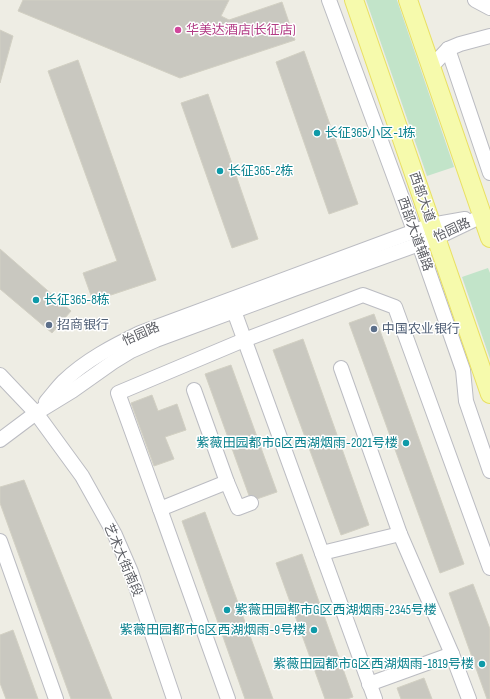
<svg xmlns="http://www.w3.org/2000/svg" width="490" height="699" viewBox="0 0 490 699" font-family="'Sofia Sans Condensed','Noto Sans SC',sans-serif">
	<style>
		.green { fill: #c2e4c9 }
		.building { fill: #c9c8c0; stroke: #d2d0c3 }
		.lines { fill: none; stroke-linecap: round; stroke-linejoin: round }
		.minor-casing { stroke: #bbbcc2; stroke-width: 16 }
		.major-casing { stroke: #e9e062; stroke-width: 20 }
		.minor { stroke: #fff; stroke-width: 14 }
		.major { stroke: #f6faac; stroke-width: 18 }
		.hotel-dot { fill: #d1479c; stroke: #fff; stroke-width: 1.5 }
		.culture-dot { fill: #0f9aa8; stroke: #fff; stroke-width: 1.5 }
		.service-dot { fill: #5c6f8a; stroke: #fff; stroke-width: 1.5 }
		.labels { text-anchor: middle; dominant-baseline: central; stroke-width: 3; stroke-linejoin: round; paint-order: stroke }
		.hotel-label { font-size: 13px; fill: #b23c85; stroke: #fff; text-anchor: start }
		.culture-label { font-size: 13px; fill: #0d838f; stroke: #fff; text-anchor: start }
		.street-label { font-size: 13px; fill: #5c5e64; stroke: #fff }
		.service-label { font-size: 13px; fill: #4e5e75; stroke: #fff; text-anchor: start }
	</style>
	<rect width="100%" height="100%" fill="#eeede4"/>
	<g class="green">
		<path d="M366 0H397L454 167 427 176Z"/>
		<path d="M488 268 490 273V359L462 277Z"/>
	</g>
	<g class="building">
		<path d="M23 0H229L221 16 229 20 282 2 295 40 180 78 18 11Z"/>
		<path d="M0 30 13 36 0 83Z"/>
		<path d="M304 51 358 204 329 214 276 62Z"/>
		<path d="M78 60 156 280 93 301 83 273 117 261 48 71Z"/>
		<path d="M208 94 258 239 232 248 181 103Z"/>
		<path d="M0 249 71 311 52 333 0 289Z"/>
		<path d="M374 314 464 564 440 573 349 323Z"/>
		<path d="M303 339 369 525 341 535 273 350Z"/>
		<path d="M231 365 277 492 251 501 205 374Z"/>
		<path d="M152 395 158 411 177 404 186 430 165 437 174 459 154 466 131 403Z"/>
		<path d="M24 480 112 699H71L0 503V487Z"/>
		<path d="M205 512 273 699H245L182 521Z"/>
		<path d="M302 554 353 697 347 699H325L276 563Z"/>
		<path d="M473 584 490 629V699H487L449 593Z"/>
		<path d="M13 630 38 699H6L0 683V635Z"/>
		<path d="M424 678 432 699H401L397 688Z"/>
	</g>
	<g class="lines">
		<g class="minor-casing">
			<g id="minor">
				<path d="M329 0 419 244 463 370 466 401 490 471"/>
				<path d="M475 0 490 8"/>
				<path d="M448 49 490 173"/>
				<path d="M431 67 448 49 460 44 490 36"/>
				<path d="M234 311 375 699"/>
				<path d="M341 368 400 534 452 654 469 699"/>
				<path d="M0 375 36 413 82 476 115 535 131 572 174 699"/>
				<path d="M194 390 227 482"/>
				<path d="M46 402C52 395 58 387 64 381 86 360 113 346 140 333L431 225 465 219"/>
				<path d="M0 440 36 413 72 391 113 362 131 351 156 340 294 289 436 238 482 216"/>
				<path d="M160 509 118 393 244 340 363 295 395 307 490 568"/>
				<path d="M0 541 56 699"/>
				<path d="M322 553 400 534"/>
				<path d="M369 684 452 654"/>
				<path d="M228 699 160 509 227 482 238 508 251 503"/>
			</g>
		</g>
		<g class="major-casing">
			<g id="major">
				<path d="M354 0 490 394"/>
				<path d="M408 0 490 238"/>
			</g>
		</g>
		<use href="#minor" class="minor"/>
		<use href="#major" class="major"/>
	</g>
	<circle class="hotel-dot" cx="178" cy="30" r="4"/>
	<g class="culture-dot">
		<circle cx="317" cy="133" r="4"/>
		<circle cx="220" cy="171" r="4"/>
		<circle cx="36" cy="300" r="4"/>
		<circle cx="406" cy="443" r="4"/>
		<circle cx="227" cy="610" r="4"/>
		<circle cx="314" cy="630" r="4"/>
		<circle cx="482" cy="664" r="4"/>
	</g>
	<g class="service-dot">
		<circle cx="49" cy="325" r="4"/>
		<circle cx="374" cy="329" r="4"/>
	</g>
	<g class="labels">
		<g class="hotel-label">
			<text x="186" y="30">华美达酒店(长征店)</text>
		</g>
		<g class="culture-label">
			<text x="325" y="133">长征365小区-1栋</text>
			<text x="228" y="171">长征365-2栋</text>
			<text x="44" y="300">长征365-8栋</text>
			<text x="398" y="443" text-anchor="end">紫薇田园都市G区西湖烟雨-2021号楼</text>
			<text x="235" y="610">紫薇田园都市G区西湖烟雨-2345号楼</text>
			<text x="306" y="630" text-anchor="end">紫薇田园都市G区西湖烟雨-9号楼</text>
			<text x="474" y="664" text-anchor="end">紫薇田园都市G区西湖烟雨-1819号楼</text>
		</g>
		<g class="street-label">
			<text transform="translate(422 197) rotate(71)">西部大道</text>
			<text transform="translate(452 230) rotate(-25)">怡园路</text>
			<text transform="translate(415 234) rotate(70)">西部大道辅路</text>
			<text transform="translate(141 334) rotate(-24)">怡园路</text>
			<text transform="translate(123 560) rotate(67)">艺术大街南段</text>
		</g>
		<g class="service-label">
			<text x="57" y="325">招商银行</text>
			<text x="382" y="329">中国农业银行</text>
		</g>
	</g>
</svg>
